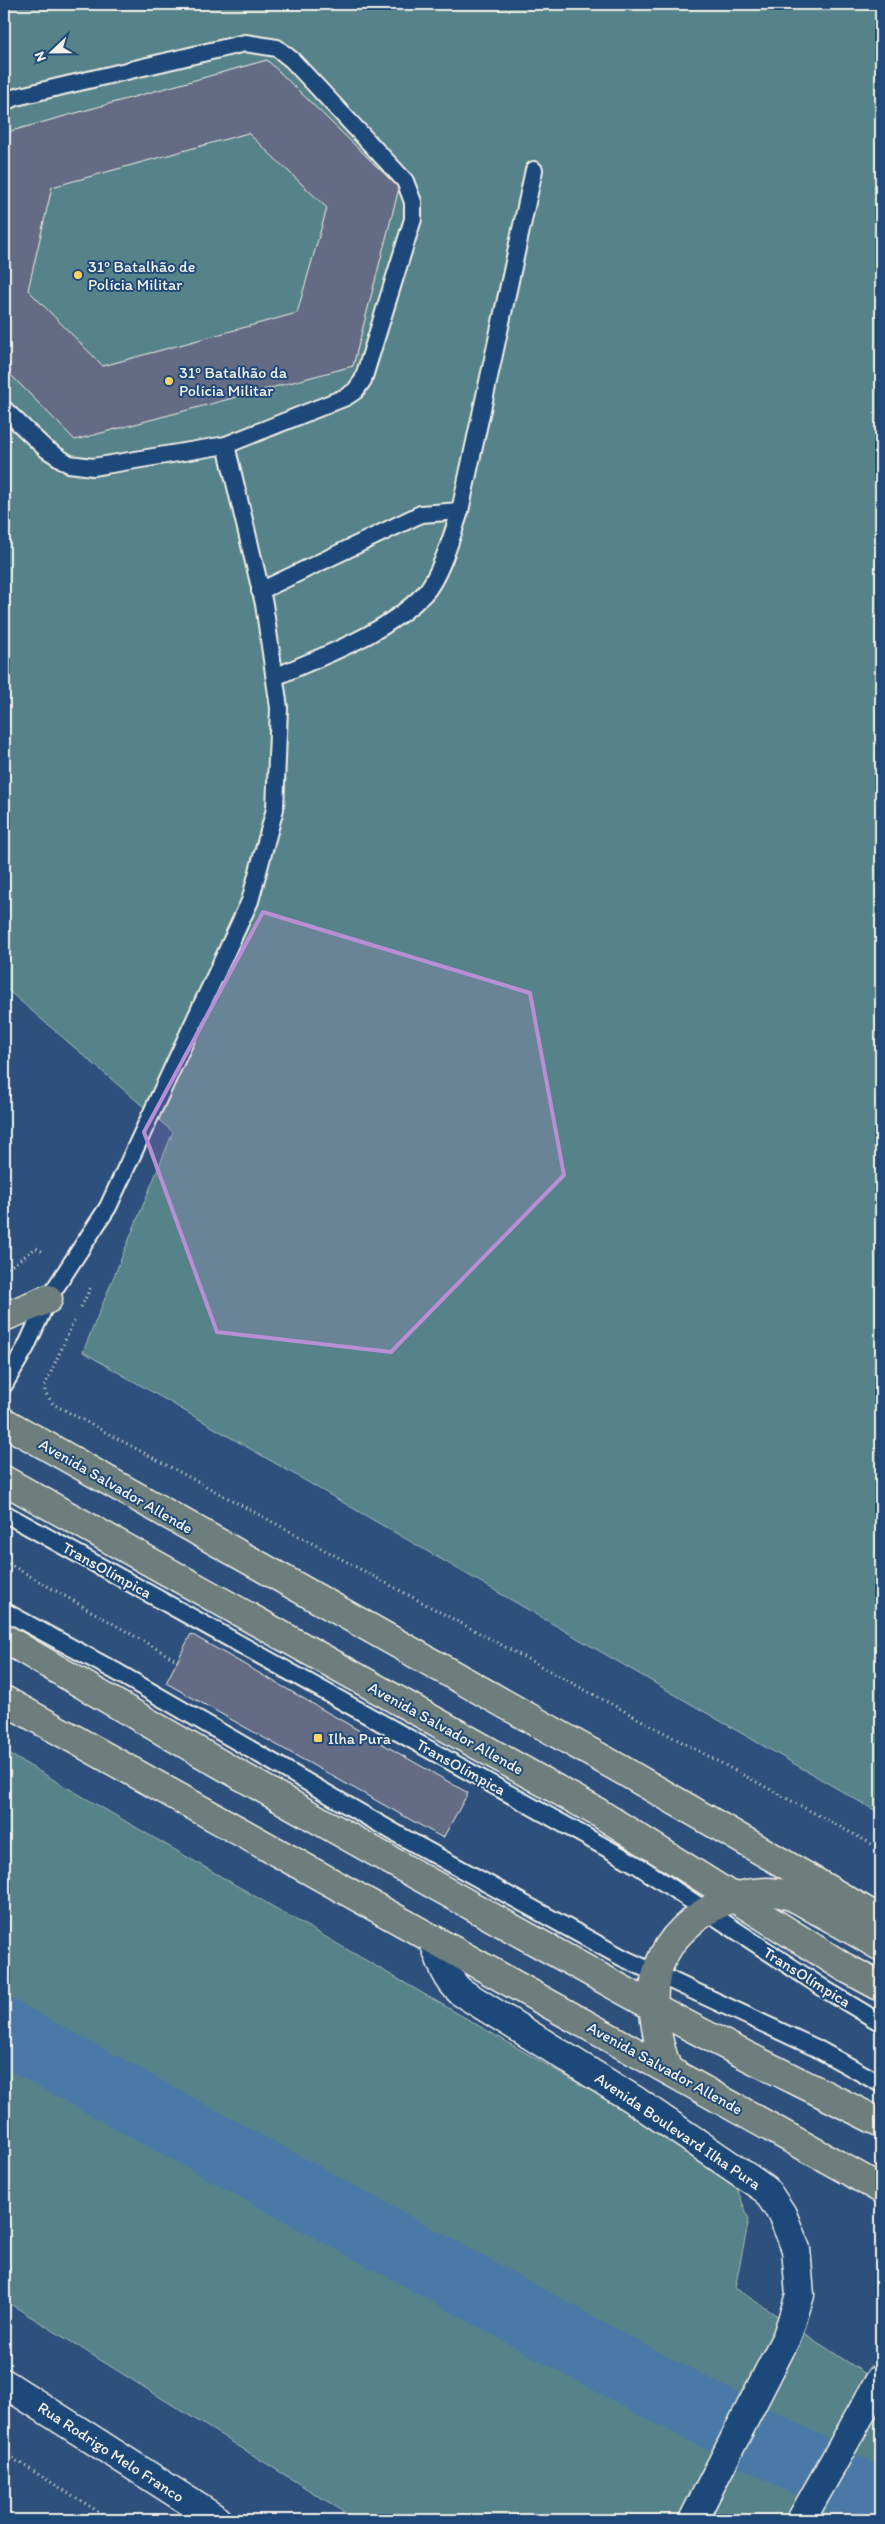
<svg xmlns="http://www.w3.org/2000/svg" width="885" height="2524" viewBox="0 0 885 2524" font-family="Itim,sans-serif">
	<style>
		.green { fill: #578289; stroke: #a6bab8 }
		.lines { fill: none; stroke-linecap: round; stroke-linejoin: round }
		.river { stroke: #4b79a7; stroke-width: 65 }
		.building { fill: #636c84; stroke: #f4f1e8; fill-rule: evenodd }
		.service-casing { stroke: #f4f1e8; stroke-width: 20 }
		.minor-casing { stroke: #f4f1e8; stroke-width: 31 }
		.tertiary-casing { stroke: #f4f1e8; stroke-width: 31 }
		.primary-casing { stroke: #f4f1e8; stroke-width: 31 }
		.trunk-casing { stroke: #f4f1e8; stroke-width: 31 }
		.path { stroke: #f4f1e8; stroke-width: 3; stroke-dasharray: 1 4; stroke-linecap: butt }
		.service { stroke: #1f4a7a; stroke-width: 16 }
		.minor { stroke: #1f4a7a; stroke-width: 28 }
		.tertiary { stroke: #1f4a7a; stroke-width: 28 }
		.primary { stroke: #6d7e7c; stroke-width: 28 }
		.trunk { stroke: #6d7e7c; stroke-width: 28 }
		.marked { fill: #b88ed4; fill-opacity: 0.2; stroke: #b88ed4; stroke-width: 4; stroke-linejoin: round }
		.poi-dot { fill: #ffd166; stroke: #1f4a7a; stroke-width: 2 }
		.labels { text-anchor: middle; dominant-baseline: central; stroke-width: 4; stroke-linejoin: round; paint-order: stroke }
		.poi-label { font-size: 16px; fill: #f4f1e8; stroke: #1f4a7a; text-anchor: start }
		.street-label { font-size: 16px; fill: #f4f1e8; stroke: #1f4a7a }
	</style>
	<rect width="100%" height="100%" fill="#2d517c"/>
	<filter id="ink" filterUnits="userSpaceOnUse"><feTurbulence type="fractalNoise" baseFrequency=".02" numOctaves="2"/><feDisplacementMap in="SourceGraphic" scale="10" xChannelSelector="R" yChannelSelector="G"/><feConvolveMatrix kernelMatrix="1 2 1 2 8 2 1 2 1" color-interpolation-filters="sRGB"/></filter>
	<g filter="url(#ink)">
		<g class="green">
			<path d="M4 4H881V1814L83 1352 173 1132 4 987Z"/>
			<path d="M4 1751 730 2171 749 2219 735 2288 881 2384V2520H357L4 2300Z"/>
		</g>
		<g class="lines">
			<path class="river" d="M4 2031 648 2383 881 2503"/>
		</g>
		<g class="building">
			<path d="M267 60 399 188 353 366 75 440 4 368V133ZM248 133 327 208 297 313 103 366 28 290 52 187Z"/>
			<path d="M191 1634 468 1793 443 1838 166 1683Z"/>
		</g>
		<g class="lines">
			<g class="service-casing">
				<g id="service">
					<path d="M4 102 16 97 245 43 277 48 292 60 405 181 413 202V219L363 380 355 391 346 397 226 445 93 467 69 464 46 449 4 409"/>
					<path d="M260 591 421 514 460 511"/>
					<path d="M275 677C326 654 384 635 424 594 440 577 453 533 460 511L534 170"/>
					<path d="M4 1385 26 1347 48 1299 108 1207 250 901 275 809 279 708 264 604 226 445"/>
					<path d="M4 1513 637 1865 826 1990 881 2023"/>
					<path d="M4 1611 115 1671 397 1834 623 1958 816 2048 881 2084"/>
				</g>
			</g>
			<g class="minor-casing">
				<path id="minor" d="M4 2383 218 2520"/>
			</g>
			<g class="tertiary-casing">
				<g id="tertiary">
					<path d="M433 1939C440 1958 445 1978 461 1992L636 2101 766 2190 782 2214 796 2249 800 2295 787 2336 693 2520"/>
					<path d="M801 2520 881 2378"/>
				</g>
			</g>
			<g class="primary-casing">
				<g id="primary">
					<path d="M4 1317 48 1299"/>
					<path d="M4 1422 622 1770 881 1920"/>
					<path d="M4 1700 881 2189"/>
				</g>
			</g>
			<g class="trunk-casing">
				<g id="trunk">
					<path d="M4 1480 599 1813 844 1967 881 1987"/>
					<path d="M4 1638C218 1765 435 1886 652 2006 727 2048 805 2084 881 2123"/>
					<path d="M667 2068C643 2000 646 1944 715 1906 737 1894 764 1888 788 1895 800 1899 811 1907 822 1913 842 1924 861 1935 881 1947"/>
				</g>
			</g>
			<g class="path">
				<path d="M4 1271 36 1248 45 1253"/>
				<path d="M81 1307 92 1285"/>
				<path d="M74 1321 45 1385V1392L53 1404 881 1849"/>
				<path d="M4 1561 178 1661"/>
				<path d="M4 2453 112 2520"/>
			</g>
			<use href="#service" class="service"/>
			<use href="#minor" class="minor"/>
			<use href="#tertiary" class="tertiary"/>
			<use href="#primary" class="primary"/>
			<use href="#trunk" class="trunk"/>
		</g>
	</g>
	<path class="marked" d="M263 912 530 993 564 1175 391 1352 217 1332 144 1132Z"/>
	<g class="poi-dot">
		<circle cx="78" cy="275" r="5"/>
		<circle cx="169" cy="381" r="5"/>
		<rect x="313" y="1733" width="10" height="10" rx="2.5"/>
	</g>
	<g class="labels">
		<g class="poi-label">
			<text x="88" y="266">31º Batalhão de<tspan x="88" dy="18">Polícia Militar</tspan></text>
			<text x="179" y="372">31º Batalhão da<tspan x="179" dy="18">Polícia Militar</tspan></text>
			<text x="328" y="1738">Ilha Pura</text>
		</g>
		<g class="street-label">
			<text transform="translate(116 1486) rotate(30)">Avenida Salvador Allende</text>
			<text transform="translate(107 1570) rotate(29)">TransOlímpica</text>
			<text transform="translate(446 1728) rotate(29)">Avenida Salvador Allende</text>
			<text transform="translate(461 1767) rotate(29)">TransOlímpica</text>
			<text transform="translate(807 1977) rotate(32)">TransOlímpica</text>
			<text transform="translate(665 2068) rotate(29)">Avenida Salvador Allende</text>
			<text transform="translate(678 2131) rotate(34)">Avenida Boulevard Ilha Pura</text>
			<text transform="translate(111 2452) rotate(33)">Rua Rodrigo Melo Franco</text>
		</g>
	</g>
	<rect width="885" height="2524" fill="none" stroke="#1f4a7a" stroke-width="20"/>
	<rect x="10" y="10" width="865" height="2504" fill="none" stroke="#f4f1e8" stroke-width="2" filter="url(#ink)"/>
	<g transform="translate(52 52) rotate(248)" stroke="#1f4a7a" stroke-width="4" paint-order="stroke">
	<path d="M0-4L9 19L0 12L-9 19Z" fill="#f4f1e8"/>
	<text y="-8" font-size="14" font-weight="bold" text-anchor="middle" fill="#f4f1e8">N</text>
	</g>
</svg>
